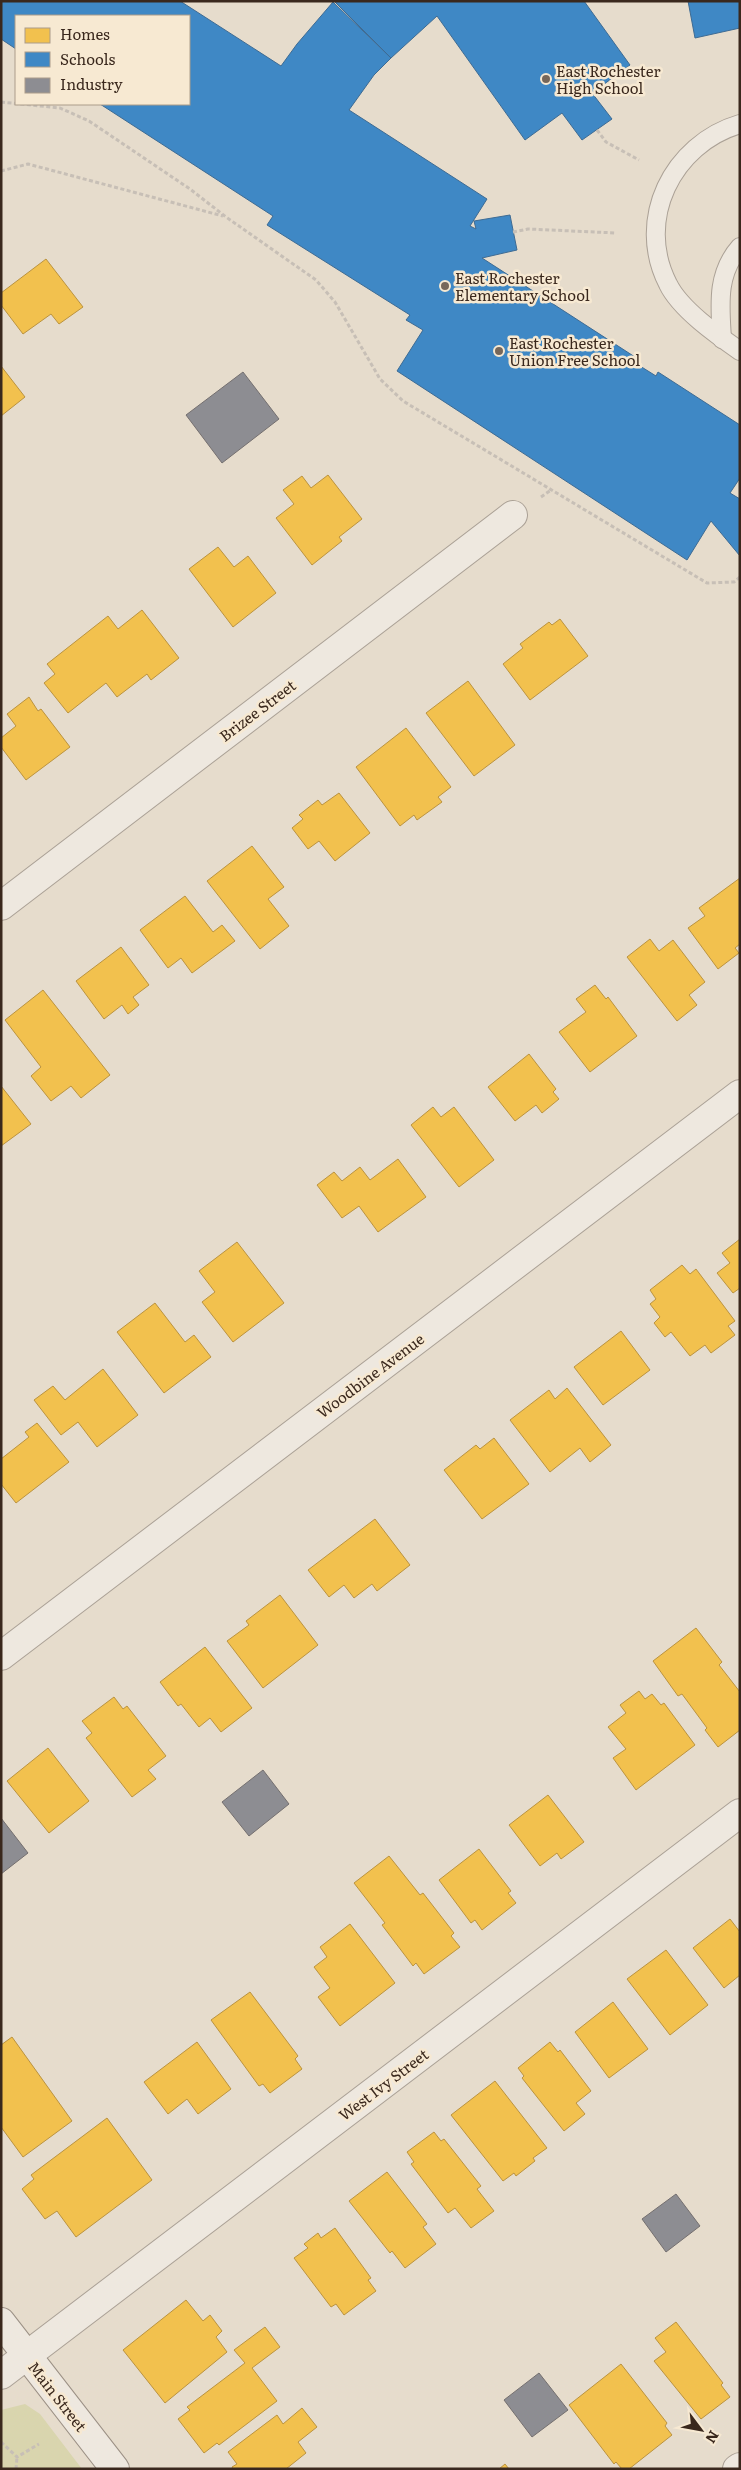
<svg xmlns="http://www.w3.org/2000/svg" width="741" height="2470" viewBox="0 0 741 2470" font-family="Literata,serif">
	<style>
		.green { fill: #d9d5ae }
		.homes { fill: #f2c14e; stroke: #bb933f }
		.schools { fill: #3f88c5; stroke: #3e6b93 }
		.industry { fill: #8d8d92; stroke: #746f6f }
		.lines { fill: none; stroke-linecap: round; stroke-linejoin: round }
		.lane-casing { stroke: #aba196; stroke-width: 20 }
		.street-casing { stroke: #aba196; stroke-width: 30 }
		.secondary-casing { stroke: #9b9085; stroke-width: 30 }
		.path { stroke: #c7bfb6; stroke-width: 3; stroke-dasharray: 4 2.5; stroke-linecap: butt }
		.lane { stroke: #eee8df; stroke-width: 18 }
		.street { stroke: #eee8df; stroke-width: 28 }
		.secondary { stroke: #eee8df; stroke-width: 28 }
		.poi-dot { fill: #76675a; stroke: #f7e9d2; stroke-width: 2 }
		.labels { text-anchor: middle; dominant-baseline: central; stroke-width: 5; stroke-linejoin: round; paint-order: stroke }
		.poi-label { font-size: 15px; fill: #3a281d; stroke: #f7e9d2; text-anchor: start }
		.street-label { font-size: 15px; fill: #3a281d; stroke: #f7e9d2 }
	</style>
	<rect width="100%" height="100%" fill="#e6dccc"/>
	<path class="green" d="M25 2404 40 2414 82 2469H1V2410Z"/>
	<g class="homes">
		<path d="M46 259 83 307 59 324 51 314 23 334 1 305V293Z"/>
		<path d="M1 366 25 397 1 416Z"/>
		<path d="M328 475 362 519 339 537 342 541 312 565 276 518 294 504 283 490 302 476 311 488Z"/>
		<path d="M218 547 234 567 248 556 276 593 233 627 189 569Z"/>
		<path d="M142 610 179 658 151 680 147 674 117 697 106 683 68 713 44 683 55 674 47 664 108 616 118 629Z"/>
		<path d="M560 619 588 656 530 700 503 664 523 648 520 644 549 622 552 625Z"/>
		<path d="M468 681 515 745 474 776 426 713Z"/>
		<path d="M29 697 38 711 41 709 70 747 26 780 1 747V738L16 726 7 714Z"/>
		<path d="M406 728 451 787 438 797 442 802 417 820 414 815 400 826 356 767Z"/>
		<path d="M339 793 370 833 335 861 319 841 308 849 292 828 303 819 299 815 318 800 322 805Z"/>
		<path d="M252 846 284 887 268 899 289 926 260 949 207 881Z"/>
		<path d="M740 878V944L735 948 739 953 718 969 688 928 705 916 699 908Z"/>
		<path d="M185 896 213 932 222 925 235 941 192 973 181 958 168 968 140 930Z"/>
		<path d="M650 939 659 951 673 940 705 982 689 995 697 1005 677 1021 627 957Z"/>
		<path d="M121 947 149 985 133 997 139 1005 128 1014 122 1005 104 1019 76 981Z"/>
		<path d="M595 985 606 999 608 997 637 1036 590 1072 559 1032 586 1012 576 999Z"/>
		<path d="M43 990 110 1075 81 1098 71 1086 51 1101 31 1076 41 1067 5 1020Z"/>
		<path d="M529 1054 556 1089 553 1092 559 1099 542 1113 536 1105 515 1121 488 1087Z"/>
		<path d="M1 1086 31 1124 1 1146Z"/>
		<path d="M433 1107 441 1117 454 1107 494 1160 459 1187 411 1125Z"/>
		<path d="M398 1159 426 1197 378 1232 359 1206 342 1218 317 1185 334 1172 342 1181 360 1167 370 1180Z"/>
		<path d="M740 1239V1288L733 1293 717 1273 730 1263 722 1253Z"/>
		<path d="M237 1242 284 1303 233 1342 202 1302 215 1292 199 1271Z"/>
		<path d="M682 1265 690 1274 696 1269 735 1321 728 1326 735 1335 711 1353 705 1345 690 1356 671 1332 665 1337 654 1323 660 1317 650 1304 656 1299 650 1290Z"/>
		<path d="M155 1303 185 1342 194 1335 211 1357 164 1393 117 1332Z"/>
		<path d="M621 1331 650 1370 603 1405 574 1367Z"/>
		<path d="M103 1369 138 1415 97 1447 78 1422 61 1435 34 1400 53 1386 65 1400Z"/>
		<path d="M567 1388 611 1445 590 1462 580 1448 550 1472 510 1420 549 1390 555 1399Z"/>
		<path d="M37 1423 69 1462 16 1503 1 1484V1459L29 1437 25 1432Z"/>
		<path d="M494 1438 529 1484 482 1519 444 1470 476 1445 480 1449Z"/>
		<path d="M375 1519 410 1565 377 1591 372 1584 354 1598 344 1585 329 1597 308 1570Z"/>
		<path d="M280 1595 318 1645 263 1688 227 1641 249 1625 246 1621Z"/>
		<path d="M696 1628 722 1662 719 1665 740 1692V1730L718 1747 705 1730 707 1728 682 1694 678 1696 653 1661Z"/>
		<path d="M205 1647 252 1708 221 1732 210 1718 199 1727 181 1704 178 1706 160 1682Z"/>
		<path d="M639 1691 645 1699 652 1694 661 1705 664 1703 695 1745 636 1790 613 1758 626 1749 608 1727 626 1713 620 1705Z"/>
		<path d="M114 1697 123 1709 127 1706 166 1756 148 1770 156 1779 132 1797 86 1738 92 1733 82 1721Z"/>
		<path d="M48 1748 89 1801 49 1833 7 1781Z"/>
		<path d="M548 1795 584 1842 561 1859 557 1853 540 1866 509 1825Z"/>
		<path d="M479 1849 511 1891 508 1893 516 1903 482 1930 475 1920 471 1923 439 1880Z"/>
		<path d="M389 1856 420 1895 423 1893 454 1933 451 1936 460 1947 424 1974 416 1963 413 1966 382 1925 385 1923 354 1883Z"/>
		<path d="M730 1919 740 1932V1975L724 1988 693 1948Z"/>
		<path d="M350 1924 395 1983 340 2026 318 1997 330 1988 314 1967 327 1957 320 1947Z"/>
		<path d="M666 1950 708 2005 670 2035 627 1979Z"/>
		<path d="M250 1992 298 2056 295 2059 302 2069 270 2093 263 2084 259 2086 211 2020Z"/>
		<path d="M613 2002 648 2049 609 2078 575 2032Z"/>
		<path d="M12 2037 72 2121 23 2157 1 2127V2045Z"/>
		<path d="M197 2042 231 2089 198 2114 187 2099 168 2114 144 2082Z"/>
		<path d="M550 2042 558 2052 560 2050 591 2091 576 2103 585 2114 564 2131 522 2078 524 2076 518 2068Z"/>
		<path d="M495 2081 547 2148 533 2158 535 2161 516 2176 514 2173 503 2181 451 2115Z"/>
		<path d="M107 2118 152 2180 76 2237 57 2211 45 2219 22 2189 34 2179 31 2175Z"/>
		<path d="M434 2132 441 2141 444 2139 481 2186 477 2189 494 2211 471 2228 455 2208 448 2213 411 2164 414 2162 407 2152Z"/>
		<path d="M387 2172 427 2224 423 2227 436 2244 405 2268 392 2251 390 2253 349 2201Z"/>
		<path d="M335 2228 371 2278 368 2280 376 2291 344 2315 336 2304 331 2307 294 2258 308 2248 304 2244 318 2233 321 2238Z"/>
		<path d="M186 2300 203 2321 210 2315 222 2331 216 2337 227 2352 165 2403 123 2350Z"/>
		<path d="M676 2322 723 2383 721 2385 730 2397 701 2419 654 2361 666 2352 655 2338Z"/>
		<path d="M265 2327 280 2347 252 2368 277 2401 219 2445 217 2443 204 2453 178 2419 190 2410 187 2407 245 2363 234 2350Z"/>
		<path d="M621 2364 667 2423 665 2426 672 2435 629 2469H622L616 2462 614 2464 569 2405Z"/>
		<path d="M302 2408 317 2427 298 2442 306 2453 286 2469H233L232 2467 237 2464 228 2452 277 2415 283 2424Z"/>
		<path d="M505 2464 509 2469H499Z"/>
	</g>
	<g class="schools">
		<path d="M1 1H180L281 66 297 44 333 2 391 58 374 75 349 110 487 199 470 226 476 229 474 221 510 215 517 250 482 258 635 357 632 361 656 376 658 372 740 425V478L730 493 740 499V556L711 521 687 560 397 371 423 330 406 320 410 315 267 225 273 216 100 104H189V16H16V49L1 39Z"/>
		<path d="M334 1H584L630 65 592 93 612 119 582 140 562 113 525 140 437 16 391 58Z"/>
		<path d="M688 1H740V28L695 38Z"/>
	</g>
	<g class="industry">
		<path d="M243 372 279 419 222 463 186 415Z"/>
		<path d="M263 1770 289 1804 249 1836 222 1802Z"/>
		<path d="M1 1818 28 1853 1 1874Z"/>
		<path d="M676 2194 700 2226 666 2252 642 2219Z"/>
		<path d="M539 2373 568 2410 532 2437 504 2400Z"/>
	</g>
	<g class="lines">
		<g class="lane-casing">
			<g id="lane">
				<path d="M740 124C672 144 635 220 668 284 680 309 717 335 740 351"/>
				<path d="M722 339C720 306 716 274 740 247"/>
			</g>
		</g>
		<g class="street-casing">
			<g id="street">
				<path d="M1 906 513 515"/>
				<path d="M1 1656 740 1094"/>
				<path d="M1 2375 740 1813"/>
				<path d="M737 2469 740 2467"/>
			</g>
		</g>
		<g class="secondary-casing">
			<path id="secondary" d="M1 2322 115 2469"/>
		</g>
		<g class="path">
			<path d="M1 102 60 108 89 121 190 189 226 217 316 280 335 302 380 379 403 401 707 583 734 582 740 577"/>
			<path d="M597 130 606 142 639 160"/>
			<path d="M1 171 28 164 223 216"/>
			<path d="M513 232 528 229 616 233"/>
			<path d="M541 497 551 490"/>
			<path d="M1 2442 17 2457 39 2444"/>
			<path d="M16 2469 17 2457"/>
		</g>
		<use href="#lane" class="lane"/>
		<use href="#street" class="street"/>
		<use href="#secondary" class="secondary"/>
	</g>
	<g class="poi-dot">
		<circle cx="546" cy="79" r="5"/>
		<circle cx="445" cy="286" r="5"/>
		<circle cx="499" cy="351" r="5"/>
	</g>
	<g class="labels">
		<g class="poi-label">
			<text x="556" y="70">East Rochester<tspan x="556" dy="17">High School</tspan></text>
			<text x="455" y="277">East Rochester<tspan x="455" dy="17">Elementary School</tspan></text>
			<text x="509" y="342">East Rochester<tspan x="509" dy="17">Union Free School</tspan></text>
		</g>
		<g class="street-label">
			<text transform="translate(257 710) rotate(-37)">Brizee Street</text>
			<text transform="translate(370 1375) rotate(-37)">Woodbine Avenue</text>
			<text transform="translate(383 2084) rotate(-37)">West Ivy Street</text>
			<text transform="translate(58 2396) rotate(52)">Main Street</text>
		</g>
	</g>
	<rect width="741" height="2470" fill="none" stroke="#3a281d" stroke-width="5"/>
	<rect x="15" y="15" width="175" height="90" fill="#f7e9d2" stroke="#ab9c8a"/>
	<rect x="25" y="28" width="25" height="15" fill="#f2c14e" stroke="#ab9c8a"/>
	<text x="60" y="40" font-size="15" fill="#3a281d">Homes</text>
	<rect x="25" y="52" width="25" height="15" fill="#3f88c5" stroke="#ab9c8a"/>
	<text x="60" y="65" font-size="15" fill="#3a281d">Schools</text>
	<rect x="25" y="78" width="25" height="15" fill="#8d8d92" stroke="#ab9c8a"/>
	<text x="60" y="90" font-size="15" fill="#3a281d">Industry</text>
	<g transform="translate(701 2430) rotate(122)" stroke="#f7e9d2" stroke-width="4" paint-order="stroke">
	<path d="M0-4L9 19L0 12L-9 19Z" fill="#3a281d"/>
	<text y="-8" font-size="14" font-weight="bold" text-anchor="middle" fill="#3a281d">N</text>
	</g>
</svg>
